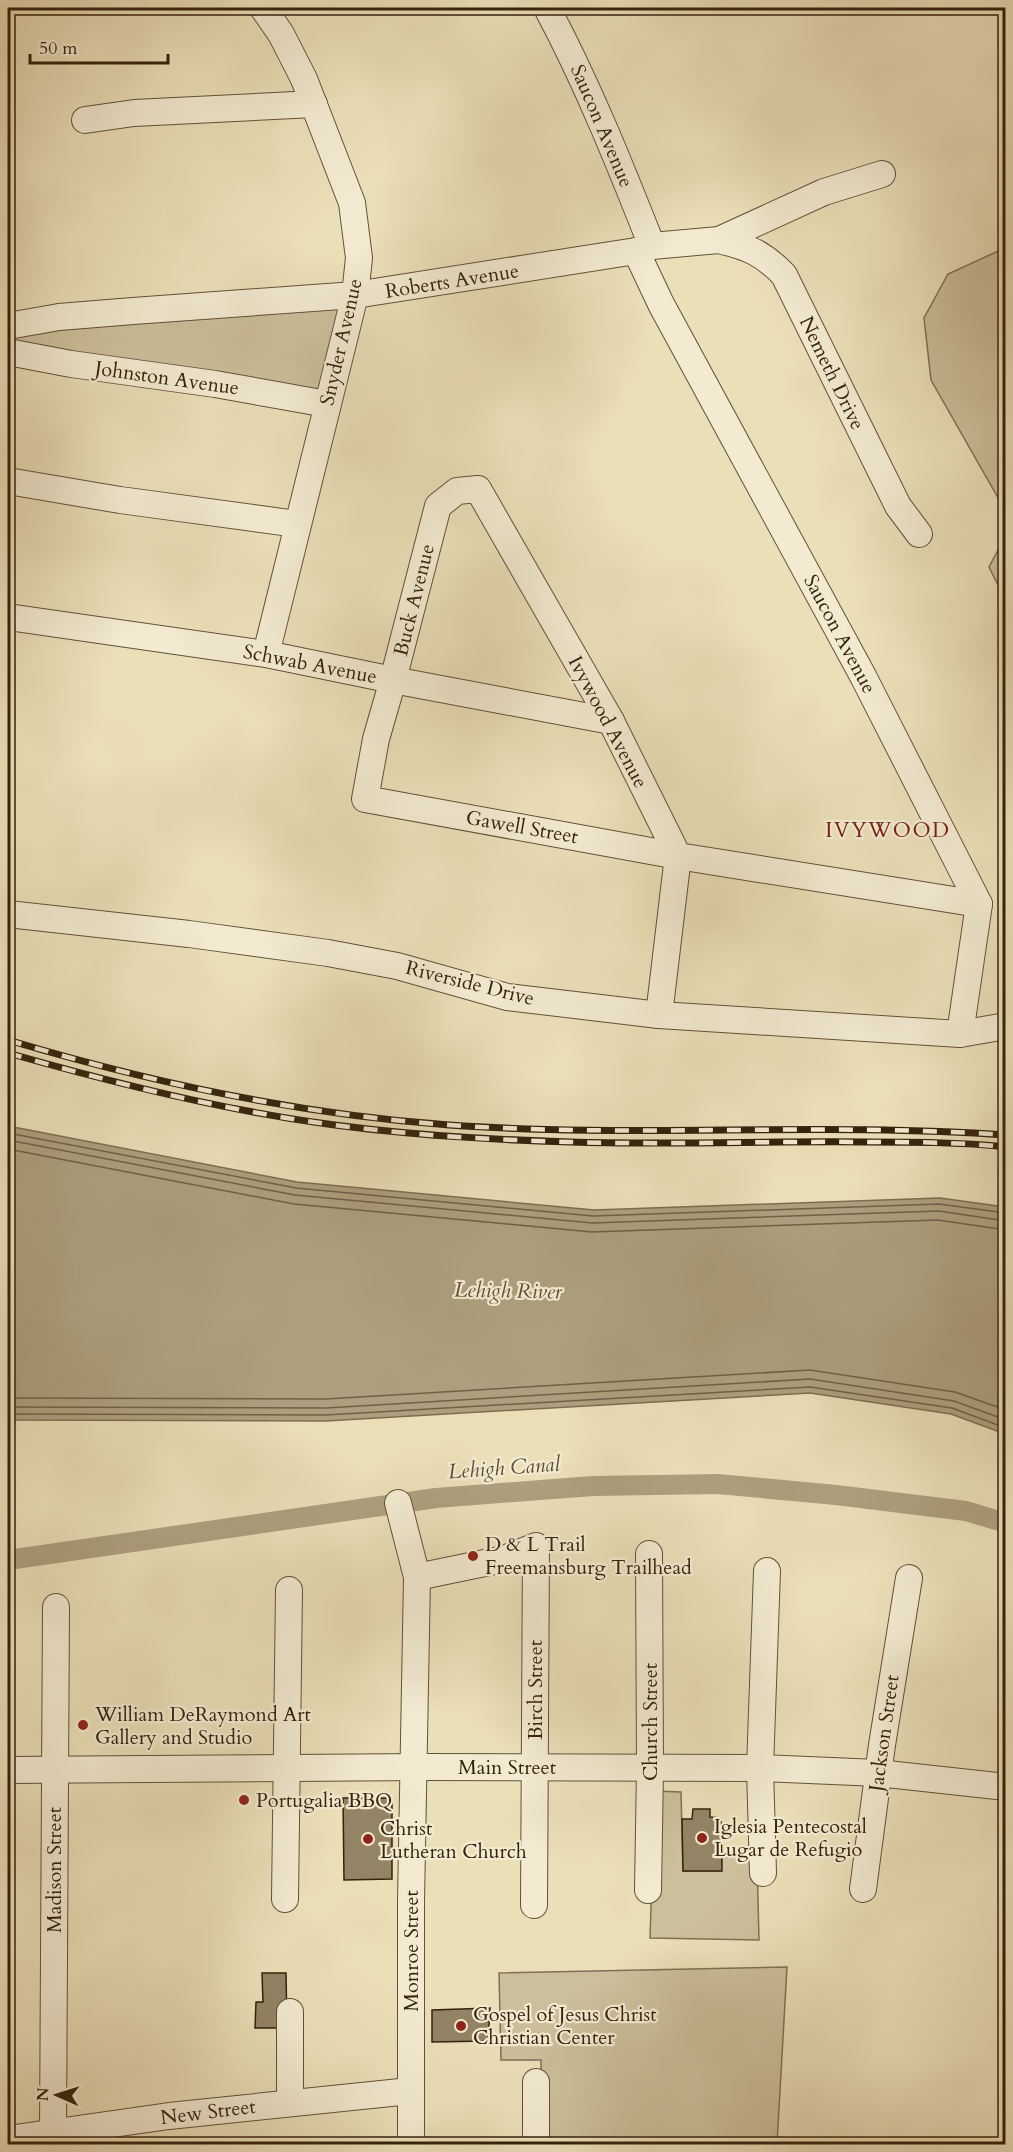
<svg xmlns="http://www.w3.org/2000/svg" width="1013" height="2152" viewBox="0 0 1013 2152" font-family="Cardo,serif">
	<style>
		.green { fill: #ccbf9b; stroke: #807054; stroke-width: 1.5 }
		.water { fill: #ad9f7e; stroke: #7d6d50; stroke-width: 1.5 }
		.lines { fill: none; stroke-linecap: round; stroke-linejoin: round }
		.shore { stroke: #706045; stroke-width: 1.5 }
		.canal { stroke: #ad9f7e; stroke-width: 20 }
		.building { fill: #938465; stroke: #34220c; stroke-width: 1.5 }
		.minor-casing { stroke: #625137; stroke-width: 28 }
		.minor { stroke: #f2ead1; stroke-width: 26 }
		.rail-casing { stroke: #34220c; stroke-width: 7 }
		.rail { stroke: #f2ead1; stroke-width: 4.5; stroke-dasharray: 14; stroke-linecap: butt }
		.poi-dot { fill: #8f2418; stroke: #f2ead1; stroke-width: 2 }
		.labels { text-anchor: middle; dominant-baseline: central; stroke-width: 4.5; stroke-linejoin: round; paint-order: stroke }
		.street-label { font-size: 20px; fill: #34220c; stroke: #f2ead1 }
		.poi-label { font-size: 20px; fill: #34220c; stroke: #f2ead1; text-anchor: start }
		.neighbourhood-label { font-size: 21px; letter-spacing: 1.5px; fill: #7a1f14; stroke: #f2ead1 }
		.water-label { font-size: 21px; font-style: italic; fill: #5e4e34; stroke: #f2ead1 }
	</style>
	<rect width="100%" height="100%" fill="#ebdfb8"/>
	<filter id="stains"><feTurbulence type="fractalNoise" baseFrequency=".00333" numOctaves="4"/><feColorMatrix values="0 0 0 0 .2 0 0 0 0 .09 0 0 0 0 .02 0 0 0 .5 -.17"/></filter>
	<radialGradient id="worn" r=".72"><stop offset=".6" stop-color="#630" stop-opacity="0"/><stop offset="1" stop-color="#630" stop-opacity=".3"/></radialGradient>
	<g class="green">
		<path d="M1005 248V510L931 380 924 318 948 274Z"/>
		<path d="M340 306 319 389 312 391 26 348 14 341 16 333Z"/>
		<path d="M1005 537V599L989 567Z"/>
		<path d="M655 1791 681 1792 683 1871H721L722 1857H757L759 1940 650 1938Z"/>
		<path d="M787 1967 777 2144H542L541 2060H501L499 1973Z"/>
	</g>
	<path class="water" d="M8 1126 297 1182 594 1210 940 1198 1005 1207V1434L951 1414 810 1393 326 1421 8 1420Z"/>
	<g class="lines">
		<g class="shore">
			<path d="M8 1133 296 1188 593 1216 939 1204 1006 1213"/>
			<path d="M8 1140 295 1195 592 1223 939 1211 1006 1221"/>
			<path d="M8 1149 294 1204 592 1232 938 1220 1006 1230"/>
			<path d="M8 1398 326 1399 810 1370 955 1392 1006 1410"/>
			<path d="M8 1407 326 1408 810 1379 954 1401 1006 1420"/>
			<path d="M8 1414 326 1415 810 1387 952 1408 1006 1428"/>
		</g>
		<path class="canal" d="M8 1560 436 1498 593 1486 718 1484 836 1495 966 1511 1006 1523"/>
	</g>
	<g class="building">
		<path d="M343 1798H392V1879L344 1880Z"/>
		<path d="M693 1809H710V1817L721 1818 722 1871H683L682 1819H692Z"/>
		<path d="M262 1973H286L287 2028H255L256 2002H263Z"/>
		<path d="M490 2008 488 2041 432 2042V2010Z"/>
	</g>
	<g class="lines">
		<g class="minor-casing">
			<g id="minor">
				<path d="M263 8 281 34 304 79 352 203 359 258 355 295 266 654"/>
				<path d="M547 8C588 85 620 165 652 246"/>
				<path d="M85 120 134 113 314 104"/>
				<path d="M719 240C748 247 763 253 784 275L898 506 919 534"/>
				<path d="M636 251 661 304 863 676 979 904 960 1034"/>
				<path d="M8 326 59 317 133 311 355 295 636 251 652 246 719 240 824 192 882 174"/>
				<path d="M8 352 71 364 215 384 327 404"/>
				<path d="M8 481 120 500 297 524"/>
				<path d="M8 617 266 654 393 680 611 721"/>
				<path d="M8 914 189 934 328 953 397 966 507 997 659 1015 960 1034 1006 1026"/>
				<path d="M659 1015 678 856 611 721 478 489 457 491 438 506 393 680 376 739 365 799 678 856 979 904"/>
				<path d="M398 1503 417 1577 411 1902V2144"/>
				<path d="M417 1577 504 1559 536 1546 534 1905"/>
				<path d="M8 1770 425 1767 760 1768 878 1773 1006 1787"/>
				<path d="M763 1873 760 1768 767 1571"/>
				<path d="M863 1889 882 1745 909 1578"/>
				<path d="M648 1890 650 1768 649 1554"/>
				<path d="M285 1899 289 1590"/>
				<path d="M290 2102V2012"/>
				<path d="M53 2133 56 1607"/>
				<path d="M8 2139 169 2116 410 2091"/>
				<path d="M536 2144V2082"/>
			</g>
		</g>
		<use href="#minor" class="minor"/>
		<g class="rail-casing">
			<g id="rail">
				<path d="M8 1040C152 1083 299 1114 449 1125 634 1138 820 1122 1006 1135"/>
				<path d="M8 1053C89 1076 170 1097 253 1112 358 1132 465 1139 570 1142 668 1145 766 1141 864 1142 911 1142 959 1142 1006 1147"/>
			</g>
		</g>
		<use href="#rail" class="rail"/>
	</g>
	<g class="poi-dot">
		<circle cx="473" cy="1556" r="6"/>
		<circle cx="83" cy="1725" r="6"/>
		<circle cx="244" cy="1800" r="6"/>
		<circle cx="702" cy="1838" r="6"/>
		<circle cx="368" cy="1839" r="6"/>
		<circle cx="461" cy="2026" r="6"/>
	</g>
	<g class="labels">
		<g class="street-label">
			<text transform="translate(602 126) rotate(67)">Saucon Avenue</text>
			<text transform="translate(452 281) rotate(-9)">Roberts Avenue</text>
			<text transform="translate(341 342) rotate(-77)">Snyder Avenue</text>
			<text transform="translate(832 373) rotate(64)">Nemeth Drive</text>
			<text transform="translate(167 378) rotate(8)">Johnston Avenue</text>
			<text transform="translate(414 600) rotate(-76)">Buck Avenue</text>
			<text transform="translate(840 634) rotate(62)">Saucon Avenue</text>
			<text transform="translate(310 664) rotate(11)">Schwab Avenue</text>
			<text transform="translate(608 722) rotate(62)">Ivywood Avenue</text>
			<text transform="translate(522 827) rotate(10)">Gawell Street</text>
			<text transform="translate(470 983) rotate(14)">Riverside Drive</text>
			<text transform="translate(535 1690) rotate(-90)">Birch Street</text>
			<text transform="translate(650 1722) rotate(-90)">Church Street</text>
			<text transform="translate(884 1733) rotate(-82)">Jackson Street</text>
			<text x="507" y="1767">Main Street</text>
			<text transform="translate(54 1870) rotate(-90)">Madison Street</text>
			<text transform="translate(411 1951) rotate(-90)">Monroe Street</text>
			<text transform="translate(208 2112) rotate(-7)">New Street</text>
		</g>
		<g class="poi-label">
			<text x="485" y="1544">D &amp; L Trail<tspan x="485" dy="23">Freemansburg Trailhead</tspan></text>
			<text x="95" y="1714">William DeRaymond Art<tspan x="95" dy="23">Gallery and Studio</tspan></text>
			<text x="256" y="1800">Portugalia BBQ</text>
			<text x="714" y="1826">Iglesia Pentecostal<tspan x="714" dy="23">Lugar de Refugio</tspan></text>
			<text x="380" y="1828">Christ<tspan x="380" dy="23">Lutheran Church</tspan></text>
			<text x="473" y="2014">Gospel of Jesus Christ<tspan x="473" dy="23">Christian Center</tspan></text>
		</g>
		<g class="neighbourhood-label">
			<text x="888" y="830">IVYWOOD</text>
		</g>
		<g class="water-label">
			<text transform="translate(508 1291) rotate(1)">Lehigh River</text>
			<text transform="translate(504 1468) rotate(-4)">Lehigh Canal</text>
		</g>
	</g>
	<rect width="1013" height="2152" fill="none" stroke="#ebdfb8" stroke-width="30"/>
	<rect x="9" y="9" width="995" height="2134" fill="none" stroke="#34220c" stroke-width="3"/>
	<rect x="15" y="15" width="983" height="2122" fill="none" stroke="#34220c" stroke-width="1.5"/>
	<g transform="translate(57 2095) rotate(273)" stroke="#f2ead1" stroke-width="4.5" paint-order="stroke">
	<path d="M0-4.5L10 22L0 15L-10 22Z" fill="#34220c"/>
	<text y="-9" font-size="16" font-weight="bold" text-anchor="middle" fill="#34220c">N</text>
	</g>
	<path d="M30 54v9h138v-9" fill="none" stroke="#34220c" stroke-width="3"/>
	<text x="39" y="54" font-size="18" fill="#34220c" stroke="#f2ead1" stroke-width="4.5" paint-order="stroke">50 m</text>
	<rect width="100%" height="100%" filter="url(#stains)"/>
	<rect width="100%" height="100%" fill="url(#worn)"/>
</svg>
